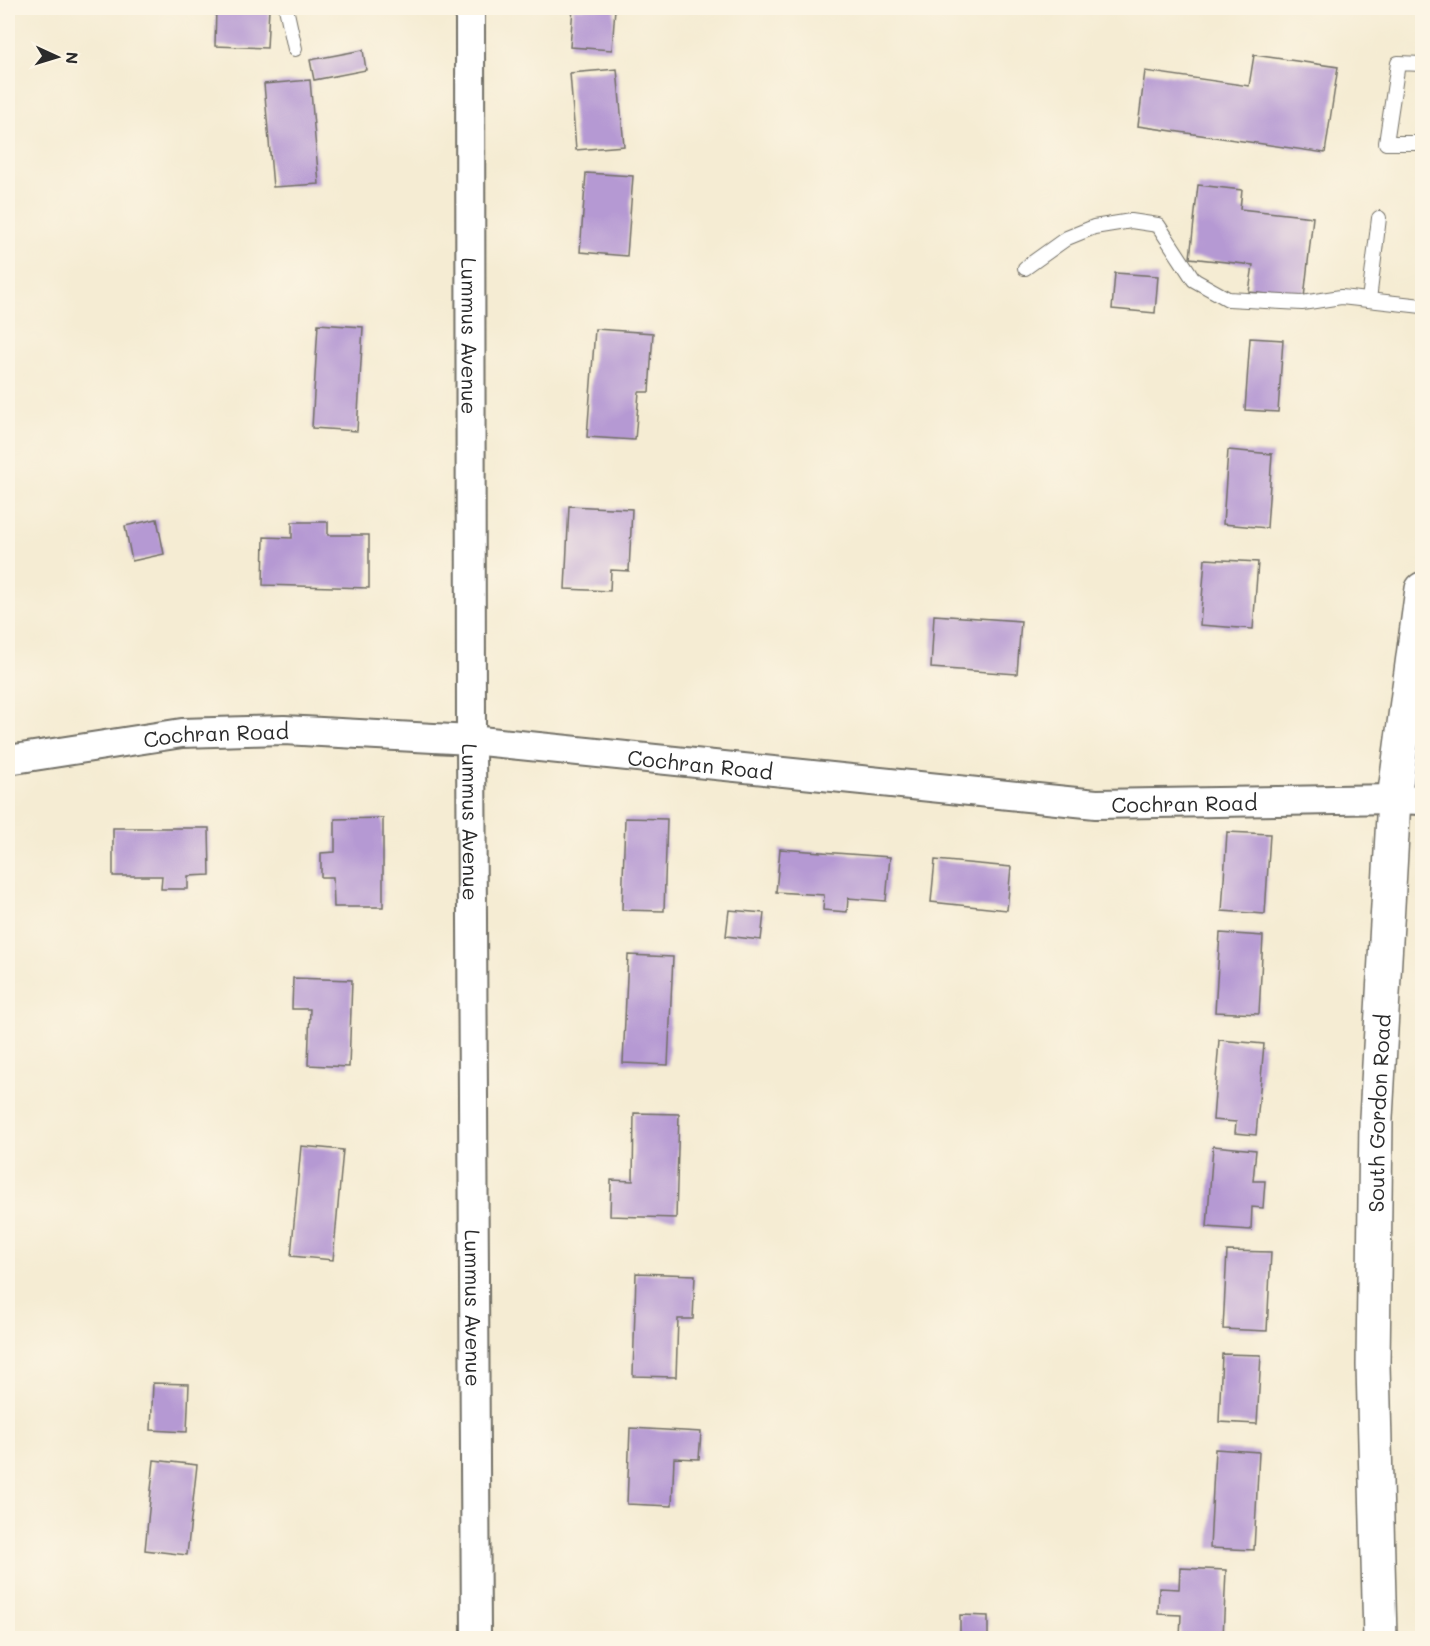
<svg xmlns="http://www.w3.org/2000/svg" width="1430" height="1646" viewBox="0 0 1430 1646" font-family="Mali,sans-serif">
	<style>
		.building { fill: #b599d3 }
		.lines { fill: none; stroke-linecap: round; stroke-linejoin: round }
		.service-casing { stroke: #726f66; stroke-width: 16 }
		.minor-casing { stroke: #726f66; stroke-width: 32 }
		.tertiary-casing { stroke: #726f66; stroke-width: 36 }
		.service { stroke: #fff; stroke-width: 14 }
		.minor { stroke: #fff; stroke-width: 28 }
		.tertiary { stroke: #fff; stroke-width: 33 }
		.labels { text-anchor: middle; dominant-baseline: central; stroke-width: 4.5; stroke-linejoin: round; paint-order: stroke }
		.street-label { font-size: 21px; fill: #2b2b2b; stroke: #fcf5e5 }
	</style>
	<rect width="100%" height="100%" fill="#fcf5e5"/>
	<filter id="ink" filterUnits="userSpaceOnUse"><feTurbulence type="fractalNoise" baseFrequency=".0167" numOctaves="2"/><feDisplacementMap in="SourceGraphic" scale="12" xChannelSelector="R" yChannelSelector="G"/><feConvolveMatrix kernelMatrix="1 2 1 2 8 2 1 2 1" color-interpolation-filters="sRGB"/></filter>
	<filter id="wash" filterUnits="userSpaceOnUse"><feTurbulence type="fractalNoise" baseFrequency=".008" numOctaves="4" result="noise"/><feDisplacementMap in="SourceGraphic" scale="24" xChannelSelector="R" yChannelSelector="G"/><feGaussianBlur stdDeviation="1.35" result="paint"/><feColorMatrix in="noise" values="0 0 0 0 0 0 0 0 0 0 0 0 0 0 0 0 0 1.4 0 .05"/><feComposite in="paint" operator="in"/></filter>
	<g filter="url(#wash)">
		<rect width="100%" height="100%" fill="#f5ecd3"/>
		<g id="blocks">
			<g class="building">
				<path d="M216 8H269L267 48 215 46Z"/>
				<path d="M573 8H615L612 50 570 47Z"/>
				<path d="M363 50 366 70 314 80 310 60Z"/>
				<path d="M1254 55 1338 67 1325 153 1138 126 1145 71 1249 86Z"/>
				<path d="M617 69 624 146 576 150 570 73Z"/>
				<path d="M310 80 319 184 273 187 264 84Z"/>
				<path d="M586 173 633 176 627 256 580 252Z"/>
				<path d="M1198 185 1242 190 1240 209 1313 217 1304 298 1249 292 1253 265 1190 258Z"/>
				<path d="M1115 273 1158 276 1155 313 1112 309Z"/>
				<path d="M318 324 363 327 357 431 312 428Z"/>
				<path d="M595 329 653 333 649 392H639L635 440 587 437Z"/>
				<path d="M1250 338 1283 340 1278 412 1245 410Z"/>
				<path d="M1228 450 1272 454 1267 528 1223 524Z"/>
				<path d="M569 506 632 509 629 571 611 570 610 591 565 589Z"/>
				<path d="M157 519 164 554 132 561 125 526Z"/>
				<path d="M292 522H328V535H369V588L263 585 264 537 292 538Z"/>
				<path d="M1205 559 1258 562 1253 629 1200 625Z"/>
				<path d="M934 615 1021 621 1017 674 931 668Z"/>
				<path d="M383 818V907H334L333 877H321V853L335 852V819Z"/>
				<path d="M625 818 667 819 664 911 622 910Z"/>
				<path d="M113 828H209L210 875 188 876V889H161L162 876H113Z"/>
				<path d="M1227 832 1270 834 1265 914 1222 911Z"/>
				<path d="M780 849 890 857 886 901 848 898 847 912 823 910 824 895 776 892Z"/>
				<path d="M935 860 1011 867 1007 910 931 902Z"/>
				<path d="M729 910 764 913 761 940 726 936Z"/>
				<path d="M1220 933 1263 936 1259 1014 1215 1012Z"/>
				<path d="M628 955 673 957 668 1065 623 1063Z"/>
				<path d="M293 978 352 980 349 1067 308 1065 310 1009H292Z"/>
				<path d="M1219 1040 1264 1044 1256 1135 1235 1133 1236 1122 1213 1120Z"/>
				<path d="M634 1113 679 1114 676 1218 610 1216 611 1180 633 1181Z"/>
				<path d="M301 1146 343 1150 333 1260 291 1256Z"/>
				<path d="M1213 1146 1256 1150 1253 1181H1265L1263 1208 1252 1207 1251 1230 1207 1227Z"/>
				<path d="M1227 1251 1271 1252 1267 1331 1223 1329Z"/>
				<path d="M636 1273 695 1275 693 1319H678L676 1377 633 1376Z"/>
				<path d="M1222 1354 1261 1355 1257 1424 1219 1422Z"/>
				<path d="M153 1383 189 1384 187 1432 151 1430Z"/>
				<path d="M630 1428 701 1432 699 1459 674 1458 672 1506 627 1504Z"/>
				<path d="M1215 1449 1259 1452 1254 1550 1210 1548Z"/>
				<path d="M154 1460 197 1465 187 1555 145 1550Z"/>
				<path d="M1180 1568 1226 1570 1223 1638H1180L1181 1615 1158 1614 1159 1588 1179 1589Z"/>
				<path d="M960 1615 988 1616V1638H960Z"/>
			</g>
		</g>
	</g>
	<g filter="url(#ink)">
		<use href="#blocks" fill-opacity="0" stroke="#726f66" stroke-width="1.5"/>
		<g class="lines">
			<g class="service-casing">
				<g id="service">
					<path d="M286 8 295 49"/>
					<path d="M1422 64 1398 63 1386 143H1422"/>
					<path d="M1025 268 1067 238 1094 227 1131 221 1158 225 1194 280 1228 299 1302 303 1341 297 1422 306"/>
					<path d="M1369 300 1379 218"/>
				</g>
			</g>
			<g class="minor-casing">
				<g id="minor">
					<path id="s1" d="M470 8 471 740 476 1638"/>
					<path id="s2" d="M8 760 182 733 284 730 471 740 1096 804 1394 799 1422 800"/>
				</g>
			</g>
			<g class="tertiary-casing">
				<g id="tertiary">
					<path id="s3" d="M1380 1638 1373 1365 1376 1118 1394 799 1422 589"/>
				</g>
			</g>
			<use href="#service" class="service"/>
			<use href="#minor" class="minor"/>
			<use href="#tertiary" class="tertiary"/>
		</g>
	</g>
	<g class="labels">
		<g class="street-label">
			<text stroke="none"><textPath href="#s1" startOffset="328">Lummus Avenue</textPath></text>
			<text stroke="none"><textPath href="#s2" startOffset="210">Cochran Road</textPath></text>
			<text stroke="none"><textPath href="#s2" startOffset="696">Cochran Road</textPath></text>
			<text stroke="none"><textPath href="#s2" startOffset="1182">Cochran Road</textPath></text>
			<text stroke="none"><textPath href="#s1" startOffset="814">Lummus Avenue</textPath></text>
			<text stroke="none"><textPath href="#s3" startOffset="525">South Gordon Road</textPath></text>
			<text stroke="none"><textPath href="#s1" startOffset="1300">Lummus Avenue</textPath></text>
		</g>
	</g>
	<rect width="1430" height="1646" fill="none" stroke="#fcf5e5" stroke-width="30"/>
	<g transform="translate(57 57) rotate(94)" stroke="#fcf5e5" stroke-width="4.5" paint-order="stroke">
	<path d="M0-4.5L10 22L0 15L-10 22Z" fill="#2b2b2b"/>
	<text y="-9" font-size="16" font-weight="bold" text-anchor="middle" fill="#2b2b2b">N</text>
	</g>
</svg>
